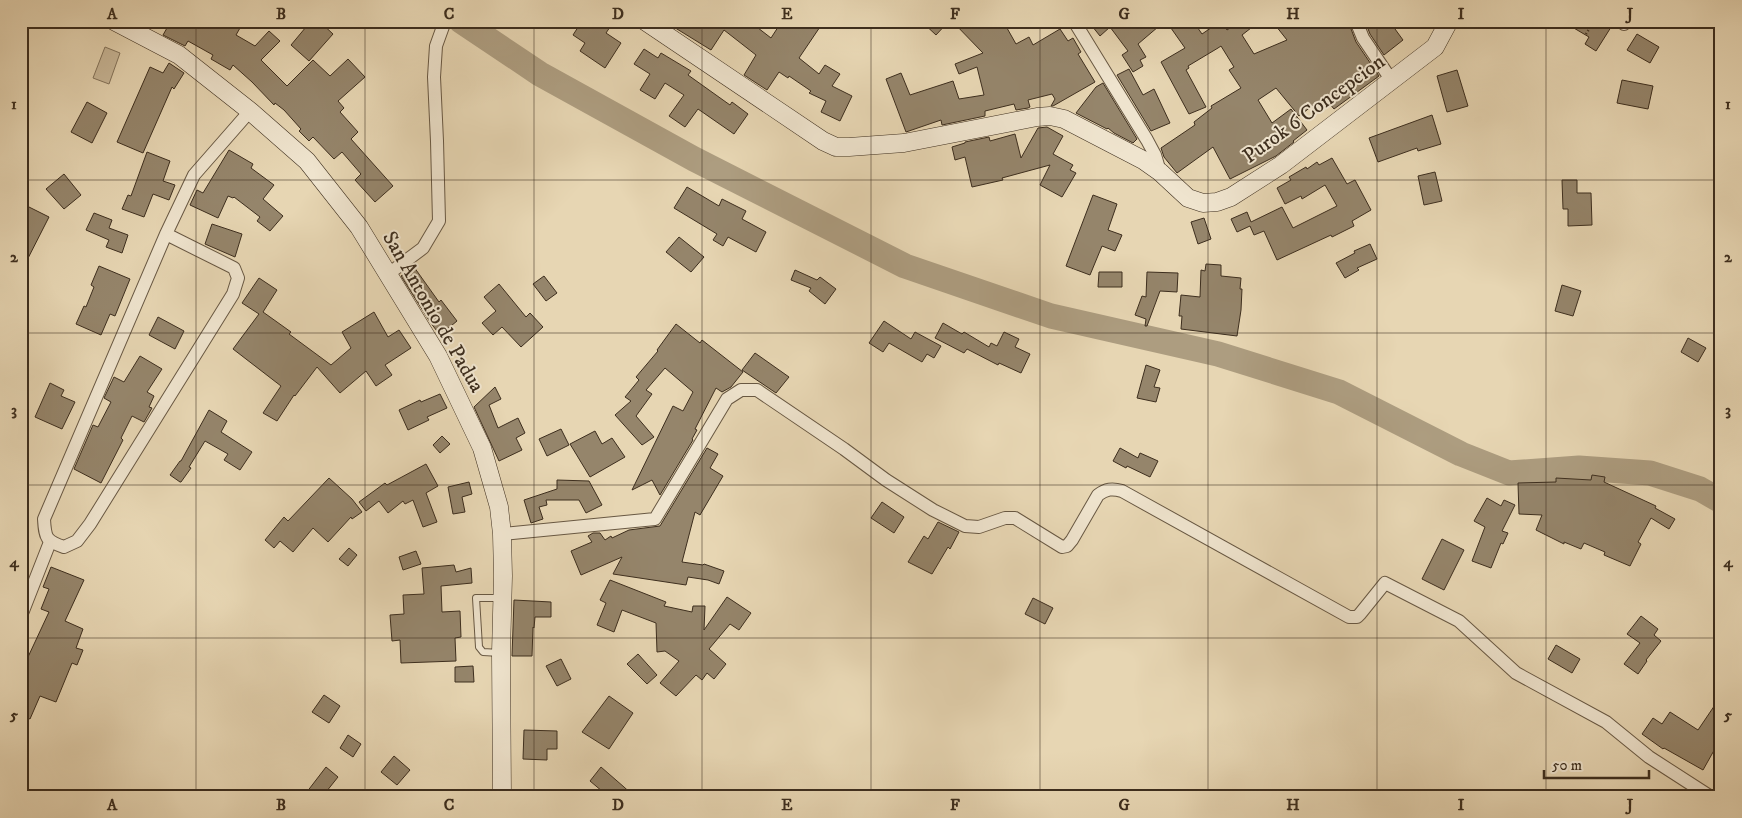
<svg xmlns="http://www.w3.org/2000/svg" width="1742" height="818" viewBox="0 0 1742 818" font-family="'IM FELL DW Pica',serif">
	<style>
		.green { fill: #cab99a; stroke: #84745c }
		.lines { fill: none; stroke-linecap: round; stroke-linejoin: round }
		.river { stroke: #ad9d80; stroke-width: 25 }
		.building { fill: #95856b; stroke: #3d2e1e }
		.lane-casing { stroke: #685843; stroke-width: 8 }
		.street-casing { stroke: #685843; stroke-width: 14 }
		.secondary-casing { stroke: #3d2e1e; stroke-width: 19 }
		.path { stroke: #3d2e1e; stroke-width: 2.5; stroke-dasharray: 1 2.5; stroke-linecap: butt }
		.lane { stroke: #efe4ce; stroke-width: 6 }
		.street { stroke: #efe4ce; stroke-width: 12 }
		.secondary { stroke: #efe4ce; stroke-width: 18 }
		.grid { fill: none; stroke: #3d2e1e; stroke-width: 1; stroke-opacity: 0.55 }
		.labels { text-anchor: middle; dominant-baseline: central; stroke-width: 4; stroke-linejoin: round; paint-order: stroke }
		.street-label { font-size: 21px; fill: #3d2e1e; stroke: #efe4ce }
		.neatline { fill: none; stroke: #3d2e1e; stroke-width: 2 }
		.grid-label { font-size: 16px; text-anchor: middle; font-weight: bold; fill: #3d2e1e }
	</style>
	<rect width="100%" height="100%" fill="#e7d6b3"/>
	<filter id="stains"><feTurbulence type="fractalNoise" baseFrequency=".004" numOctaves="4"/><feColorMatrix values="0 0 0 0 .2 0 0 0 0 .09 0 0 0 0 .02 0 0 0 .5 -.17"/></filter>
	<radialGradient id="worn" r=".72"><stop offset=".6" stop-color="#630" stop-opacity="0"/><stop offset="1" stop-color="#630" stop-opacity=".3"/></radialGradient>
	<path class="green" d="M105 47 120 53 109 84 93 78Z"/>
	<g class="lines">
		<path class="river" d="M461 21 540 74 694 159 905 266 1051 316 1218 354 1339 392 1461 454 1509 473 1579 468 1650 473 1700 489 1721 501"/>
	</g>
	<g class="building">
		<path d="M171 21H244L236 35 255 46 269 31 280 41 261 60 287 86 313 60 330 76 348 59 365 77 338 101 344 108 340 112 358 132 351 139 393 186 375 202 355 180 361 174 342 152 334 159 313 137 309 141 299 131 301 129 284 110 275 103 274 105 252 82 233 65 230 70 211 59 213 55 188 41 185 46 163 35Z"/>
		<path d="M311 21H319L333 34 309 61 291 45Z"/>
		<path d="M582 21H614L606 33 621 43 605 68 580 51 585 43 573 35Z"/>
		<path d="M664 21H749L771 38 782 21H824L799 58 819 74 825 65 840 74 832 86 852 96 840 121 821 112 826 101 809 93 811 91 789 76 788 78 779 72 767 90 744 75 756 55 724 30 711 50Z"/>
		<path d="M921 21H949L936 35Z"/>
		<path d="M952 21H1003L1016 44 1029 37 1033 45 1060 29 1068 41 1073 38 1081 52 1078 54 1095 82 1053 106H1051L1055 99 1052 94 1028 100 1030 107 1028 108 1016 110 1014 104 985 111V116L942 125 941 120 906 132 886 79 901 73 910 95 953 81 959 99 984 95 977 67 959 74 955 64 983 53Z"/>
		<path d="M1088 21H1165L1138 44 1146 57 1140 60 1143 66 1133 72 1122 55 1128 51 1110 27 1100 36Z"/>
		<path d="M1166 21H1193L1202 34 1221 21 1227 30 1240 21H1260L1242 35 1254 54 1287 40 1272 21H1348L1356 42 1379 76 1334 109 1324 97 1299 116 1276 88 1258 100 1272 123 1291 109 1307 130 1293 141 1294 142 1276 156 1230 179 1213 147 1177 173 1164 157 1161 148 1195 125 1194 122 1212 108 1211 106 1241 88 1229 70 1234 67 1221 46 1218 48 1188 66 1189 68 1186 70 1206 107 1189 114 1161 62 1185 48Z"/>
		<path d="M1365 21H1406L1395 29 1403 40 1384 55 1370 34Z"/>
		<path d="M1562 21H1613V24L1596 51 1585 44 1589 37Z"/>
		<path d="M1637 34 1659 47 1650 63 1627 50Z"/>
		<path d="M644 49 658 58 661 53 691 71 688 75 730 105 732 102 748 114 734 134 698 109 685 127 669 116 684 95 665 83 655 99 640 90 650 74 634 64Z"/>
		<path d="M169 63 184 73 174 89 172 87 143 153 117 142 150 67 163 73Z"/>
		<path d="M1129 69 1143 95 1154 89 1170 123 1151 131 1117 75Z"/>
		<path d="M1457 70 1468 106 1447 112 1437 76Z"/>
		<path d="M1622 80 1653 86 1648 109 1617 103Z"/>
		<path d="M1103 83 1137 139 1133 143 1114 133 1108 128 1107 129 1076 113 1096 87Z"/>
		<path d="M87 102 107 113 92 143 71 132Z"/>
		<path d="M1432 115 1441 144 1418 151 1417 148 1378 162 1369 138Z"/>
		<path d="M1047 127 1063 136 1053 154 1073 165 1070 170 1076 173 1062 197 1040 185 1050 165 1002 178 1003 180 972 187 965 157 955 160 952 147 965 143V142L989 137 990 141 1015 134 1021 158 1038 128Z"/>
		<path d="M229 150 253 164 251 168 274 185 263 199 283 216 270 231 257 221 260 217 234 197 233 198 228 196 218 218 190 205 197 190 203 193Z"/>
		<path d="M147 152 170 161 163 181 175 185 169 200 153 194 144 217 122 209 128 195 131 196Z"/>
		<path d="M1332 158 1347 184 1355 180 1371 210 1352 221 1354 226 1332 237 1331 235 1277 260 1264 231 1254 235 1250 226 1237 232 1231 219 1247 212 1251 222 1282 207 1293 228 1337 206 1325 185 1302 199 1301 196 1285 204 1277 188 1291 180 1289 177 1306 167 1307 169 1317 162 1319 165Z"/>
		<path d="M1435 172 1442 201 1424 205 1418 176Z"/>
		<path d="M64 174 81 195 64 209 46 189Z"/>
		<path d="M1562 180H1577V193H1591L1592 225 1568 226V209H1563Z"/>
		<path d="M687 187 719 206 722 199 746 211 742 219 766 232 756 252 728 237 723 246 713 240 717 234 674 208Z"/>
		<path d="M1093 195 1117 204 1108 230 1122 235 1115 251 1102 246 1090 275 1066 266Z"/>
		<path d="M27 206 49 217 21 272V217Z"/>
		<path d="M94 213 112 220 109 228 128 235 122 253 106 247 109 240 86 230Z"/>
		<path d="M1204 218 1211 239 1198 244 1191 222Z"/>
		<path d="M212 224 242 234 235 257 205 244Z"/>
		<path d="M679 237 704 257 691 272 666 252Z"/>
		<path d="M1370 244 1377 259 1357 268 1359 270 1345 278 1336 263 1355 253 1354 251Z"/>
		<path d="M1206 264 1221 265V276L1241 278 1240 289H1242L1241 310 1237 336 1181 329 1182 316H1179L1181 295 1200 297 1201 270 1205 271Z"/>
		<path d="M99 266 130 279 115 316 110 314 101 335 76 324 84 306 86 307 94 287 91 285Z"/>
		<path d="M414 267 439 302 441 300 457 321 440 335 430 322 401 276Z"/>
		<path d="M795 270 817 280 820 277 836 289 825 304 809 291 811 288 791 280Z"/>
		<path d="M1099 272H1122V287H1098Z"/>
		<path d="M1147 272 1178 273 1177 292 1160 291 1147 326H1145L1146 319 1135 315 1142 296 1146 297Z"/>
		<path d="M544 276 557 293 546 301 533 284Z"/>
		<path d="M259 278 277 290 263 312 291 332 289 334 331 365 351 348 342 332 374 312 388 337 399 330 411 348 385 365 392 375 376 386 366 371 340 393 317 367 295 396 294 395 277 421 263 413 281 386 233 349 259 314 242 303Z"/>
		<path d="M499 284 526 317 530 313 543 327 521 347 502 327 493 335 482 323 496 311 484 297Z"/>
		<path d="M1562 285 1581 291 1573 316 1555 311Z"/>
		<path d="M158 317 184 331 175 349 149 335Z"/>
		<path d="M884 321 911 339 915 332 941 346 934 358 927 354 922 362 889 343 883 352 869 343Z"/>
		<path d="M943 323 962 334 964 332 989 347 991 343 997 346 1004 332 1019 339 1015 347 1030 354 1021 373 999 363 998 365 967 349 964 353 935 338Z"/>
		<path d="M676 324 700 343 702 340 743 372 731 387 722 392 716 388 695 429 697 430 692 439 693 440 660 495 652 480 632 490 673 406 683 411 693 392 665 368 646 390 652 394 636 416 654 437 642 445 615 415 631 401 625 397 639 380 636 377 658 351 657 350Z"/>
		<path d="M1688 338 1706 348 1698 362 1681 352Z"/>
		<path d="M755 353 789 377 776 393 742 370Z"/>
		<path d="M140 356 162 369 147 392 154 396 149 407 152 408 144 422 132 416 121 438 123 440 101 483 74 469 93 425 98 427 111 402 104 398 114 377 124 382Z"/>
		<path d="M1146 365 1160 370 1154 387 1160 388 1156 402 1137 398Z"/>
		<path d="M50 383 64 390 61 396 75 402 62 429 35 417Z"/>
		<path d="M495 387 501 399 489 405 498 428 518 418 525 433 516 438 522 450 499 461 474 407Z"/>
		<path d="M440 394 447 408 427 417 429 420 408 430 399 410 420 400 421 402Z"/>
		<path d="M209 410 227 421 221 432 252 452 240 470 224 460 228 454 205 441 189 467 191 468 181 482H180L170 475 180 461H181Z"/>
		<path d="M561 429 569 445 547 456 539 439Z"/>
		<path d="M595 431 602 444 612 438 625 457 590 477 570 444Z"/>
		<path d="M442 436 450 444 440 453 433 445Z"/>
		<path d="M707 448 718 454 710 468 723 476 700 515 695 512 682 562 703 565 704 564 724 571 719 584 708 580 688 577 686 585 613 574 622 557 581 575 571 551 592 542 588 536 593 533H600L605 540 611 536 612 538 629 530 660 526Z"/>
		<path d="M1120 448 1138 458 1140 453 1158 461 1150 477 1127 466 1126 468 1113 461Z"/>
		<path d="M426 464 438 486 426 493 437 522 423 527 413 500 405 504 403 501 388 513 379 501 366 511 359 502 385 483 387 485Z"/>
		<path d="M1592 475 1605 477 1604 482 1656 506 1655 508 1675 519 1669 529 1651 518 1638 542 1641 544 1630 566 1604 555 1605 552 1584 543 1581 549 1564 542V544L1536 530 1542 515 1519 514 1518 483 1556 482V478L1591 480Z"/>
		<path d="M329 478 352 499 362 512 352 519 351 517 328 542 313 528 293 552 280 541 274 548 265 540 284 517 288 521Z"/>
		<path d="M557 480 589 481 602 505 586 513 579 500H546L547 505 539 507 543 519 531 523 524 500 557 489Z"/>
		<path d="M469 482 472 494 462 497 465 512 453 514 448 487Z"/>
		<path d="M1487 498 1501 506 1504 500 1515 505 1502 531 1508 533 1503 544 1501 543 1491 568 1472 561 1485 527 1474 521Z"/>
		<path d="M882 502 904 517 894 533 871 518Z"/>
		<path d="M938 522 959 532 950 549 948 547 932 574 908 562 924 536 928 539Z"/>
		<path d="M1442 539 1464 550 1444 590 1422 579Z"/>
		<path d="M349 548 357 555 348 566 339 559Z"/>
		<path d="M416 551 421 564 403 570 399 557Z"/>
		<path d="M454 565 456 572 471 568 472 583 441 586 442 612 460 611 461 637 455 638 456 661 401 663 400 640 392 641 390 615 404 614 403 595 424 594 422 568Z"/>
		<path d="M51 567 84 580 65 621 83 629 76 648 83 650 77 665 72 663 56 702 40 696 30 719 21 715V672L49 612 41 609 49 589 43 587Z"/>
		<path d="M610 580 666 602 664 606 692 612 693 606H705L704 630 727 597 751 613 739 630 730 624 709 649 726 664 714 679 707 673 702 680 696 675 676 696 660 683 679 661 665 651 657 652 656 623 622 610 614 632 597 625 606 603 600 600Z"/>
		<path d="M1033 598 1053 608 1045 624 1025 614Z"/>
		<path d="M514 600 551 602V617H535L534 628 533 627 532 656H512Z"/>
		<path d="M1641 616 1658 629 1654 635 1661 641 1646 660 1647 661 1638 674 1624 664 1640 643 1627 634Z"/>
		<path d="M1556 645 1580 659 1572 673 1548 659Z"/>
		<path d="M638 654 657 675 647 684 627 664Z"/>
		<path d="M561 659 571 679 557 686 546 666Z"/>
		<path d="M473 666 474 682H455V667Z"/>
		<path d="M324 695 340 706 329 723 312 712Z"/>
		<path d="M609 696 633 713 609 749 582 732Z"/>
		<path d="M1721 696V738L1703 770 1664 748 1663 749 1642 734 1653 718 1662 724 1670 712 1698 730Z"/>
		<path d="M524 730 557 731V749H547V760L523 759Z"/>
		<path d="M348 735 361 744 353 757 340 748Z"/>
		<path d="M394 756 410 770 397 785 381 772Z"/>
		<path d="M326 767 338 777 322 797H303Z"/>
		<path d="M601 767 624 787 635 797H609L590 781Z"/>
	</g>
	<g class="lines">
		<g class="lane-casing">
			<path id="lane" d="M500 653 483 652 479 647 476 598H501"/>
		</g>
		<g class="street-casing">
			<g id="street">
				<path d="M1074 21 1147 140 1155 155 1160 172"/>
				<path d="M1356 21 1363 38 1392 81"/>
				<path d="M1621 21 1624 24"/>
				<path d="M166 234 234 268 238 278 233 294 90 524 77 541 64 547C46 541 45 538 44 519L166 234 194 175 250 111"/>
				<path d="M387 275 423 248 439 221 437 141 434 77 436 46 445 21"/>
				<path d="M502 534 655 519 727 399 741 390H757L844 449 886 480 933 510 965 526 979 527 1005 518H1015L1062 547 1067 546 1072 540 1098 495C1106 489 1112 488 1122 491L1349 617H1357L1360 614 1385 583 1459 621 1516 673 1606 722 1649 757 1711 797"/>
				<path d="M21 616 50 542"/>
			</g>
		</g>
		<g class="secondary-casing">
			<g id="secondary">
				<path d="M114 21 179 55 250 111 307 161 359 227 438 356 482 448 499 507 502 534 503 576 501 653 502 797"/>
				<path d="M645 21 823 141 836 147H849L904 143 1037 117 1050 116 1064 119 1143 160 1160 172 1188 198 1203 203 1217 202 1231 197 1281 165 1435 47 1449 21"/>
			</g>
		</g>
		<path class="path" d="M1586 34 1594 21"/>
		<use href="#lane" class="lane"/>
		<use href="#street" class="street"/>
		<use href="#secondary" class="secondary"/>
	</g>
	<path class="grid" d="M196 21V797M365 21V797M534 21V797M702 21V797M871 21V797M1040 21V797M1208 21V797M1377 21V797M1546 21V797M21 180H1721M21 333H1721M21 485H1721M21 638H1721"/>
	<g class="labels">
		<g class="street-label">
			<text transform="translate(1314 109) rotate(-36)">Purok 6 Concepcion</text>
			<text transform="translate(433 312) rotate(60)">San Antonio de Padua</text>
		</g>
	</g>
	<rect width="1742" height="818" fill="none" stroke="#e7d6b3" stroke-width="55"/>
	<path d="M1544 770v8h105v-8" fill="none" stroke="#3d2e1e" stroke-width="2.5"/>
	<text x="1552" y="770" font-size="15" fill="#3d2e1e" stroke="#efe4ce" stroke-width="4" paint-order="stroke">50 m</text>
	<rect x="28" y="28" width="1686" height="762" class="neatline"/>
	<g class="grid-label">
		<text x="112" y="19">A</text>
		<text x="281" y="19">B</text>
		<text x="449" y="19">C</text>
		<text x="618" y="19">D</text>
		<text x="787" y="19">E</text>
		<text x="955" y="19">F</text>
		<text x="1124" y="19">G</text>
		<text x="1293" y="19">H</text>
		<text x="1461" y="19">I</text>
		<text x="1630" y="19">J</text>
		<text x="14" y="109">1</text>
		<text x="1728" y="109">1</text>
		<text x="14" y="262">2</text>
		<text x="1728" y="262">2</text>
		<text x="14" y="415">3</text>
		<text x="1728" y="415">3</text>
		<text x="14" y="567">4</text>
		<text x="1728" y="567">4</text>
		<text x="14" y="720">5</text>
		<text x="1728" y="720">5</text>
		<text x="112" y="810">A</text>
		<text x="281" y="810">B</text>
		<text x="449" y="810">C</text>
		<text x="618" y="810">D</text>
		<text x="787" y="810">E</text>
		<text x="955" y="810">F</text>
		<text x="1124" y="810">G</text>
		<text x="1293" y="810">H</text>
		<text x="1461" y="810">I</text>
		<text x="1630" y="810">J</text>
	</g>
	<rect width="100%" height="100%" filter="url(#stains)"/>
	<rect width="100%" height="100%" fill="url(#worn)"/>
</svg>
